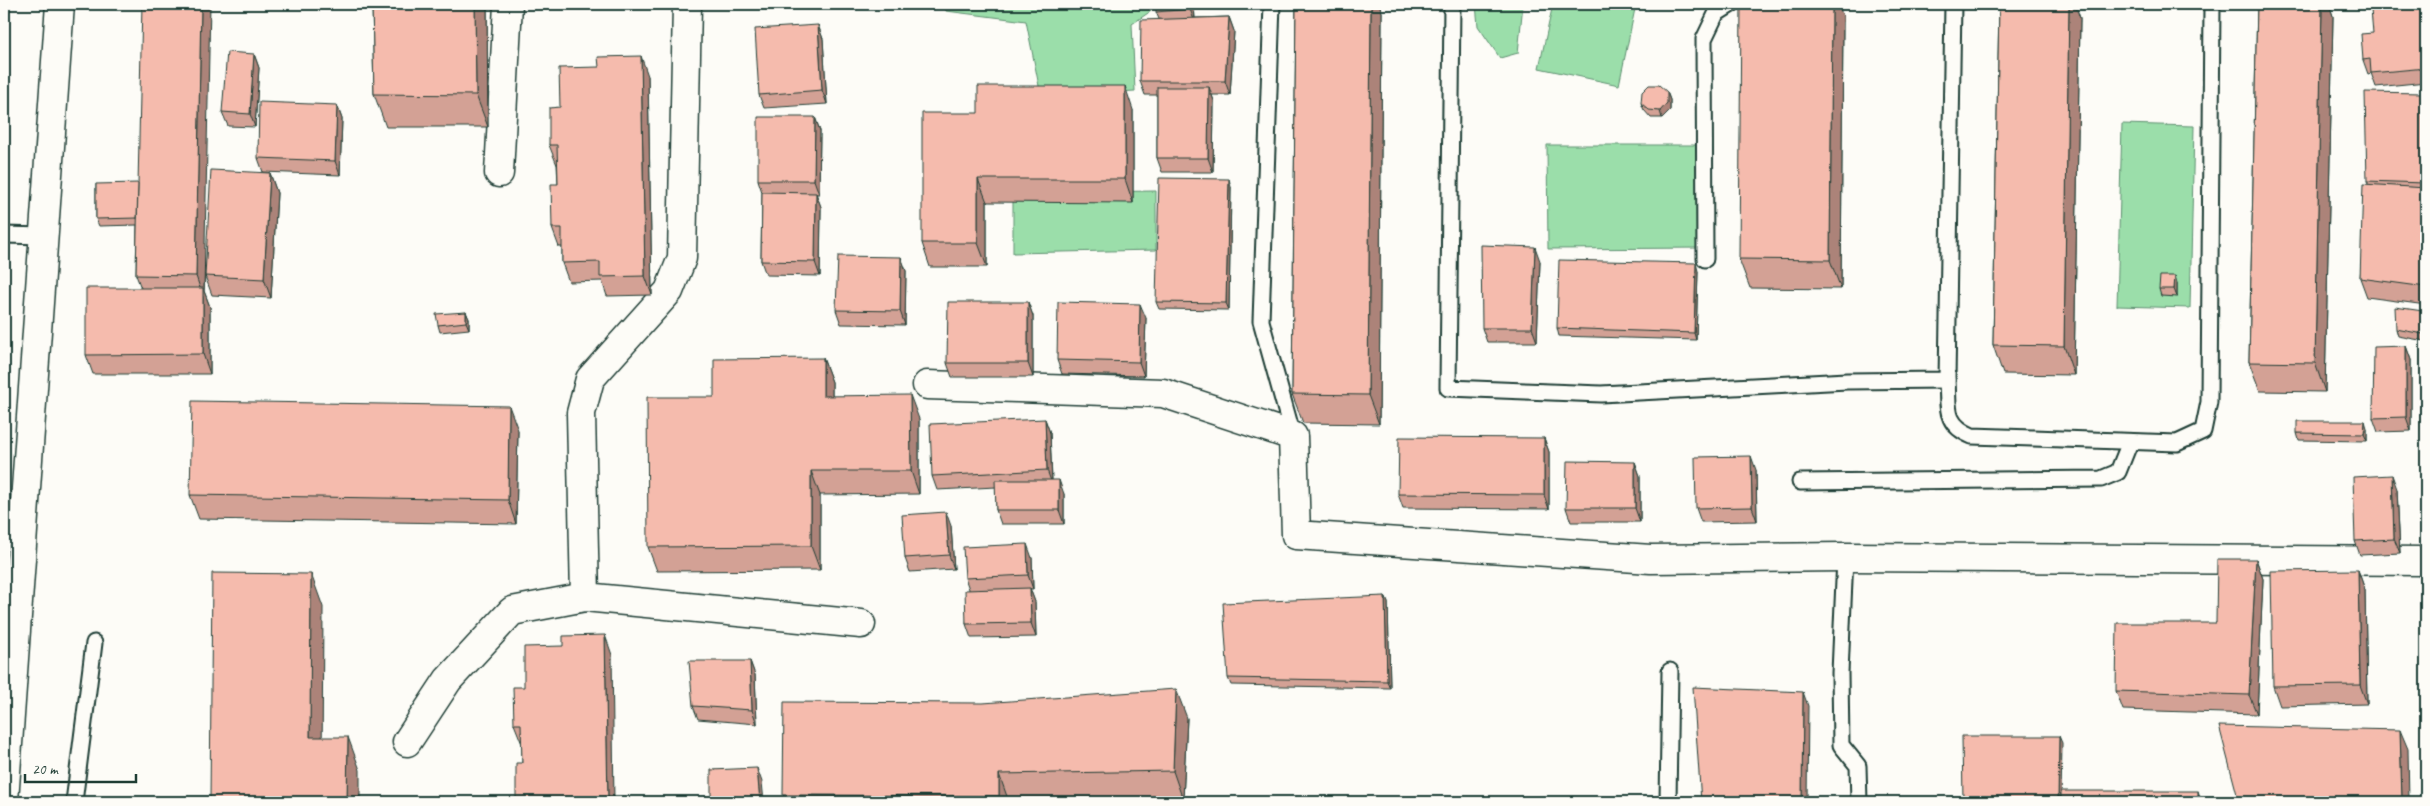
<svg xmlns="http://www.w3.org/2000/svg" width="2430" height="806" viewBox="0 0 2430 806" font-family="Caveat,sans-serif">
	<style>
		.green { fill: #9bdeaa; stroke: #5d8e6f }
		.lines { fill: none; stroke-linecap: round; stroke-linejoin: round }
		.service-casing { stroke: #1f3d34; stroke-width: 19 }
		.minor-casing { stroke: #1f3d34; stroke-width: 31 }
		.service { stroke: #fdfcf7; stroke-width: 15 }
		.minor { stroke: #fdfcf7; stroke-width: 28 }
		.wall { fill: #d3a195; stroke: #1f3d34 }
		.shaded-wall { fill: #ac8379; stroke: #1f3d34 }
		.building { fill: #f5bbad; stroke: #1f3d34 }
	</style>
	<rect width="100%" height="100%" fill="#fdfcf7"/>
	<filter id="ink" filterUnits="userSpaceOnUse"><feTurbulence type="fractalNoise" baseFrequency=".02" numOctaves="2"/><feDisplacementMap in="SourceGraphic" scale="10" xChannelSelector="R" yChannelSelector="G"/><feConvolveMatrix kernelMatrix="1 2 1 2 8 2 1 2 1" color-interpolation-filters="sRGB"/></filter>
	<g filter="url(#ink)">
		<g class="green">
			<path d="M945 4H1150L1151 11 1132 24 1135 91 1041 96 1026 21 946 11Z"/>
			<path d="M1476 4H1523L1518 53 1500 58 1478 26Z"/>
			<path d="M1553 4H1636L1619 85 1539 68Z"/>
			<path d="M2122 124 2194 126 2190 308 2117 306Z"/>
			<path d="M1547 145H1701L1702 248 1548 249Z"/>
			<path d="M1156 191V250L1013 253V193Z"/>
		</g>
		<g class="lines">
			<g class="service-casing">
				<g id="service">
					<path d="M1272 4 1261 321 1293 436"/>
					<path d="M1452 4 1448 388 1601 394 1847 381 1947 380 1953 4"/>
					<path d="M4 235 44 236"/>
					<path d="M1705 259 1704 39 1716 14 1732 4"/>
					<path d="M1947 380C1949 407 1943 424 1972 436L2177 443 2203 431 2209 402 2212 4"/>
					<path d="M1800 482 2101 479 2118 472 2130 442"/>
					<path d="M1845 557 1840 673 1841 745 1858 766 1859 802"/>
					<path d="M74 802 94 643"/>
					<path d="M1668 802 1670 671"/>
				</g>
			</g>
			<g class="minor-casing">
				<g id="minor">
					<path d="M499 173 508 4"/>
					<path d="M927 385 1163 393 1293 436 1296 535 1651 559 1845 557 2426 561"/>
					<path d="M585 597 581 413 590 379 669 291 682 258 687 4"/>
					<path d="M407 742 448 680 512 611 585 597 861 624"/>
					<path d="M4 801 60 4"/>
				</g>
			</g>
			<use href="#service" class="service"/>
			<use href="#minor" class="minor"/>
		</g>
		<g class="wall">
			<path d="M372 4H487L488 127H386L374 94Z"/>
			<path d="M1194 4 1195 18 1229 17 1234 31 1230 95H1212L1214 101 1213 172H1162L1157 158V95H1145L1140 81 1159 19 1156 12Z"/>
			<path d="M1296 4H1379L1382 12 1379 424 1303 423 1292 394Z"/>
			<path d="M1999 4H2075L2080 18 2074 375 2003 374 1993 345Z"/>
			<path d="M2257 4H2329L2333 16 2325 392 2260 391 2249 362Z"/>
			<path d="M2426 5V82L2376 87 2371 73 2368 74 2363 60 2373 33Z"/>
			<path d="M1843 16 1841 289 1750 288 1739 259Z"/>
			<path d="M818 25 823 39 827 104 764 108 759 95Z"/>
			<path d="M254 54 259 68 255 127 228 126 222 112Z"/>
			<path d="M648 76 652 295 607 296 602 281 569 282 562 263V247H559L552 228 558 184 557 165 549 145 560 107Z"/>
			<path d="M1667 92 1670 100V110L1662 118H1651L1644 110 1641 103Z"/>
			<path d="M2426 101V305L2367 297 2360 278 2368 184 2367 181Z"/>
			<path d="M337 105 342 119 340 175 263 172 258 158Z"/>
			<path d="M1133 110V203L987 202V267H930L922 243 978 113Z"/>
			<path d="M815 117 820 131 819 194H816L821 207 820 276 766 275 761 261 762 192 758 180Z"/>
			<path d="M270 173 277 193 271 298 212 295 205 276 204 291 210 307V374H93L86 355 141 288 136 275 137 225 99 226 96 219V184L205 275Z"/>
			<path d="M1231 187 1229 310 1159 309 1156 302Z"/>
			<path d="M901 257 906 271 905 325 841 324 836 310Z"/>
			<path d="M1540 261 1537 342H1487L1482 328Z"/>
			<path d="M1698 271 1696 340 1559 336 1557 328Z"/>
			<path d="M2177 283V297L2161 296 2159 289Z"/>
			<path d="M1028 302 1033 316V377H952L947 363Z"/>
			<path d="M466 312 469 319V329L440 332 438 325Z"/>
			<path d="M1146 318 1144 376 1062 374 1057 360Z"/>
			<path d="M2426 318 2425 341 2398 336 2396 329Z"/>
			<path d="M2406 346 2411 360V431L2378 432 2373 418Z"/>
			<path d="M823 358 832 382V396L919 419V494L820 495V570L657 571 648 547 714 397Z"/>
			<path d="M1045 419 1050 433 1052 480 1064 494V524H1001L996 510V487L937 490 932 476Z"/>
			<path d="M2367 428V441L2299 440 2297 433Z"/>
			<path d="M518 430 516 524 199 519 190 495Z"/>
			<path d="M1544 438 1549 452V509L1403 508 1398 494Z"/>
			<path d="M1635 462 1640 476V522H1571L1566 508Z"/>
			<path d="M1756 470 1757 521 1701 522 1696 508Z"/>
			<path d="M2397 489 2400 553 2360 555 2355 541Z"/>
			<path d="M951 526 954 569 910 572 905 558Z"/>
			<path d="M1032 558 1033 589H1030L1035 602 1036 637 971 638 966 624 969 589 965 578Z"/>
			<path d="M2256 559 2263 579 2257 714 2123 710 2116 691 2216 623Z"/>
			<path d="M2358 570 2365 590 2367 704 2280 706 2273 686Z"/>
			<path d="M1385 596 1388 603 1390 688 1231 685 1228 678Z"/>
			<path d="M612 655 522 763V744L514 724 524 687Z"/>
			<path d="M750 661 755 675 757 724 698 719 693 706Z"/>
			<path d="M1187 718 1183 800 1060 802H786L783 795Z"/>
		</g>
		<g class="shaded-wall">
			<path d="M201 4H210L204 291 210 307V374L203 354V297L196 276Z"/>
			<path d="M475 4H487L488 127 476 95Z"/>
			<path d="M1190 4H1194L1195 23 1190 9Z"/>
			<path d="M1371 4H1379L1382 12 1379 424 1368 395Z"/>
			<path d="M1832 4H1838L1843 16 1841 289 1830 260Z"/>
			<path d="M2069 4H2075L2080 18 2074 375 2064 346Z"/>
			<path d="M2322 4H2329L2333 16 2325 392 2315 363Z"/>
			<path d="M1229 17 1234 31 1230 95 1225 81Z"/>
			<path d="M818 25 823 39 827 104 822 90Z"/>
			<path d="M254 54 259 68 255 127 250 114Z"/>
			<path d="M641 56 648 76 652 295 645 276Z"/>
			<path d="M1125 86 1133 110V203L1125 179Z"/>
			<path d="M1209 87 1214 101 1213 172 1208 158Z"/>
			<path d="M1667 92 1670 100V110L1662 118 1660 111Z"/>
			<path d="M2423 93 2426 101V188L2424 183Z"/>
			<path d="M337 105 342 119 340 175 335 161Z"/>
			<path d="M815 117 820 131 819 194 814 180Z"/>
			<path d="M270 173 277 193 271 298 264 279Z"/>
			<path d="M978 179 987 202V267L978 243Z"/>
			<path d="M1229 179 1231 187 1229 310 1226 303Z"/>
			<path d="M816 193 821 207 820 276 815 262Z"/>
			<path d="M1535 247 1540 261 1537 342 1532 328Z"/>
			<path d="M901 257 906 271 905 325 900 311Z"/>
			<path d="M1696 263 1698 271 1696 340 1694 333Z"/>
			<path d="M2175 276 2177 283V297L2174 289Z"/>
			<path d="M1028 302 1033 316V377L1028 363Z"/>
			<path d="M1140 304 1146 318 1144 376 1139 362Z"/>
			<path d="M2423 311 2426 318 2425 341 2423 334Z"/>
			<path d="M466 312 469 319V329L466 322Z"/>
			<path d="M2406 346 2411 360V431L2406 417Z"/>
			<path d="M823 358 832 382V420L823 396Z"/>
			<path d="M910 395 919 419V494L911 471Z"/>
			<path d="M509 406 518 430 516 524 508 500Z"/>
			<path d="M1045 419 1050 433 1052 484 1047 470Z"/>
			<path d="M2365 421 2367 428V441L2364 434Z"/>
			<path d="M1544 438 1549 452V509L1544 495Z"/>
			<path d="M1751 456 1756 470 1757 521 1752 507Z"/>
			<path d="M1635 462 1640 476V522L1635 508Z"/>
			<path d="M811 471 820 495V570L811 546Z"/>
			<path d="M2392 475 2397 489 2400 553 2394 539Z"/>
			<path d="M1059 480 1064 494V524L1059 510Z"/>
			<path d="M946 512 951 526 954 569 949 555Z"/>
			<path d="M1027 544 1032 558 1033 589 1028 575Z"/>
			<path d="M2256 559 2263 579 2257 714 2249 695Z"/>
			<path d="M2358 570 2365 590 2367 704 2360 685Z"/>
			<path d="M311 574 323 607 322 770 310 737Z"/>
			<path d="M1030 588 1035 602 1036 637 1031 623Z"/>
			<path d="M1385 596 1388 603 1390 688 1387 681Z"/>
			<path d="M605 635 612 655 614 802H608Z"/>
			<path d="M750 661 755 675 757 724 752 710Z"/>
			<path d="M1176 689 1187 718 1183 800 1173 771Z"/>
			<path d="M1803 692 1808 706 1807 802H1802Z"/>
			<path d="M2400 730 2408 749 2409 802H2402Z"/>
			<path d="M2059 736 2062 743 2061 802H2058Z"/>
			<path d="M348 737 360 770V802H347Z"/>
			<path d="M757 768 762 782 764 802H760Z"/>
			<path d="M999 774 1009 802H1002L999 796Z"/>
			<path d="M2198 791 2202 802H2198Z"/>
		</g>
		<g class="building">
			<path d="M142 4H201L196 276 136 275Z"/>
			<path d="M372 4H475L476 95 374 94Z"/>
			<path d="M1156 4H1190V9L1156 12Z"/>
			<path d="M1296 4H1371L1368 395 1292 394Z"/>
			<path d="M1741 4H1832L1830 260 1739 259Z"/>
			<path d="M1999 4H2069L2064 346 1993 345Z"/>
			<path d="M2257 4H2322L2315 363 2249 362Z"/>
			<path d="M2426 5V68L2371 73 2370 59 2363 60 2361 34 2373 33 2371 10Z"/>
			<path d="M1229 17 1225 81H1140L1141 20Z"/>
			<path d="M818 25 822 90 759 95 755 29Z"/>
			<path d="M227 52 254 54 250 114 222 112Z"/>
			<path d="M641 56 645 276 600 277V262L562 263V228H552L551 184H558L557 145H549V108L560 107 559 68 599 67 598 57Z"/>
			<path d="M1649 85H1659L1667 92V103L1660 111 1649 110 1641 103 1642 92Z"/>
			<path d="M978 86H1125V179H978V243H922V113H978Z"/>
			<path d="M1157 87H1209L1208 158H1157Z"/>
			<path d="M2365 92 2423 93 2424 183 2367 181Z"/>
			<path d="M259 102 337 105 335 161 258 158Z"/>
			<path d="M758 117H815L814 180H758Z"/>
			<path d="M211 170 270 173 264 279 205 276Z"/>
			<path d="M1159 178 1229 179 1226 303 1156 302Z"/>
			<path d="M138 183 137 218 96 219V184Z"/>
			<path d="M2363 184 2426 188V287L2360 278Z"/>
			<path d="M762 192 816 193 815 262 761 261Z"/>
			<path d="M1481 245 1535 247 1532 328H1482Z"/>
			<path d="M838 256 901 257 900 311 836 310Z"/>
			<path d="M1559 260 1696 263 1694 333 1557 328Z"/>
			<path d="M2160 276H2175L2174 289H2159Z"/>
			<path d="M86 288H203V354L86 355Z"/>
			<path d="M948 302H1028V363H947Z"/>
			<path d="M1058 302 1140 304 1139 362 1057 360Z"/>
			<path d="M2395 307 2423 311V334L2396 329Z"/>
			<path d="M466 312V322L438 325 436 314Z"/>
			<path d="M2406 346V417L2373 418 2374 347Z"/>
			<path d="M823 358V396L910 395 911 471H811V546L648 547 647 397H714V359Z"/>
			<path d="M192 401 509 406 508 500 190 495Z"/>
			<path d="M1045 419 1047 470 932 476 930 424Z"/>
			<path d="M2297 421H2365L2364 434 2297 433Z"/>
			<path d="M1399 437 1544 438V495L1398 494Z"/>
			<path d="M1751 456 1752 507 1696 508 1695 457Z"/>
			<path d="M1567 461 1635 462V508H1566Z"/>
			<path d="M2392 475 2394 539 2355 541 2353 477Z"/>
			<path d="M995 480H1059V510H996Z"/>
			<path d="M946 512 949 555 905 558 902 515Z"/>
			<path d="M1027 544 1028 575 965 578 963 547Z"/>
			<path d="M2217 559H2256L2249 695 2116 691 2117 623H2216Z"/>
			<path d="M2358 570 2360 685 2273 686 2271 571Z"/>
			<path d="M212 573 311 574 310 737H348L347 802H210Z"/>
			<path d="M1030 588 1031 623 966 624 965 590Z"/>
			<path d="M1385 596 1387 681 1228 678 1223 603Z"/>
			<path d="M605 635 608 802H516V763H522L521 724H514L513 687H524V647L563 646V636Z"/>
			<path d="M689 661H750L752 710 693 706Z"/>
			<path d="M1693 687 1803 692 1802 802H1701Z"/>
			<path d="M1176 689 1173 771 999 774V796L783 795 784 702 983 703Z"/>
			<path d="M2219 726 2400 730 2402 802H2239Z"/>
			<path d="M1962 736H2059L2058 802H1963Z"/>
			<path d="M757 768 760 802H711V770Z"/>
			<rect x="2061" y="791" width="137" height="11"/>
		</g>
	</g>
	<rect width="2430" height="806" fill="none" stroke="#fdfcf7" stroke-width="20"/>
	<rect x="10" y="10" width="2410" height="786" fill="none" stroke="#1f3d34" stroke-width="2" filter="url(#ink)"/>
	<path d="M25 774v8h111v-8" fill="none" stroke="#1f3d34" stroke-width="2.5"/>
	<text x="32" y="774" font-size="15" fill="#1f3d34" stroke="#fdfcf7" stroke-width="4" paint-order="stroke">20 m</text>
</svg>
